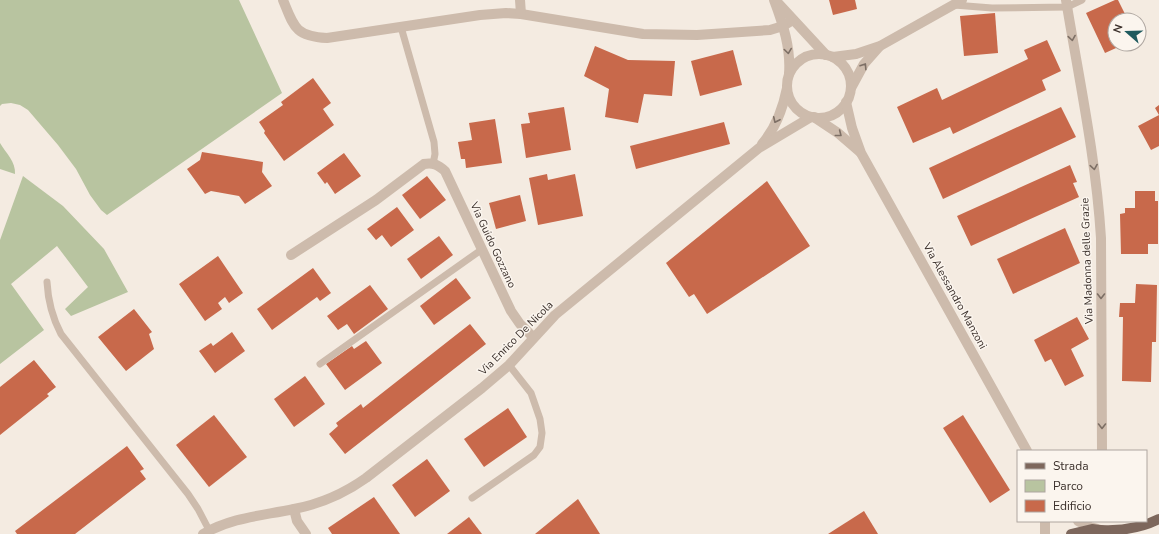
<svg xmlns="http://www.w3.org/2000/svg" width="1159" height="534" viewBox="0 0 1159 534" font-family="'Nunito Sans',sans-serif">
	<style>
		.green { fill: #b8c4a0 }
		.building { fill: #c8694b }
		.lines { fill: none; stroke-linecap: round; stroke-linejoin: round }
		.service { stroke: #cdbbac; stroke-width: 7 }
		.minor { stroke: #cdbbac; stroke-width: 10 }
		.tertiary { stroke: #cdbbac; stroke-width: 10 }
		.primary { stroke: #7d675c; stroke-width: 10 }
		.oneway { stroke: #7d6f65 }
		.labels { text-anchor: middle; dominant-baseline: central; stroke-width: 3; stroke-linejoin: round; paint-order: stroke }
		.street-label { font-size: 11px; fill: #3b302b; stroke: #fbf5ee }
	</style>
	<rect width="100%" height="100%" fill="#f4ebe1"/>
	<g class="green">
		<path d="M0 0H239L282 93 107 215 101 210 90 195 76 169 58 145 28 110 20 105 11 103 2 104 0 106Z"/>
		<path d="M0 143C6 153 16 162 15 174L0 169Z"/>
		<path d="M23 176 63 206 104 249 128 292 71 316 65 309 88 287 57 246 11 284 44 330 0 364V240Z"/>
	</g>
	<g class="building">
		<path d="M829 0H855L857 9 833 15Z"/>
		<path d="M1115 0H1118L1128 20H1115V44H1125L1105 53 1086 13Z"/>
		<path d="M995 13 998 53 964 56 960 16Z"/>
		<path d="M1047 40 1061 71 1042 80 1046 90 953 134 950 127 913 143 897 107 937 88 942 100 1028 59 1024 50Z"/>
		<path d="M595 46 628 60 675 61 672 96 644 94 638 123 605 117 609 89 584 76Z"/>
		<path d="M733 50 742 85 700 96 691 61Z"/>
		<path d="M313 78 331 103 323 109 334 125 284 161 264 133 265 131 259 122 283 105 281 102Z"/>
		<path d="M1159 105V146L1151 150 1138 126 1159 115 1155 108Z"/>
		<path d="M564 107 571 150 526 158 521 124 530 123 528 113Z"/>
		<path d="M1061 107 1076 137 943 199 929 168Z"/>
		<path d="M495 119 502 163 466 168 465 159H461L458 142 472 140 469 123Z"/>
		<path d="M724 122 730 144 636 169 630 146Z"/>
		<path d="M202 152 263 162 262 172 272 186 245 204 239 196 211 191 205 194 187 169 200 160Z"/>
		<path d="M344 153 361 176 335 194 327 182 325 184 317 173Z"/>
		<path d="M1070 165 1077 182 1073 183 1079 197 971 246 957 216Z"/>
		<path d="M547 174 548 180 575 174 583 216 538 225 529 178Z"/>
		<path d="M427 176 446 200 420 219 402 195Z"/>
		<path d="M767 181 810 246 707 314 694 294 689 297 666 263Z"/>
		<path d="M1135 191H1155V201H1158V244H1148V254H1121L1120 214 1125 213V208H1135Z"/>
		<path d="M520 195 526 221 496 229 489 203Z"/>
		<path d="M397 207 414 230 391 247 382 235 376 240 367 229Z"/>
		<path d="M1065 228 1080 263 1013 294 997 259Z"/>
		<path d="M439 236 453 255 421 279 407 259Z"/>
		<path d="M218 256 243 293 229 303 225 297 218 303 222 309 205 321 179 284Z"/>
		<path d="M313 268 331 293 320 301 317 297 272 330 257 309Z"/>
		<path d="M456 278 471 298 434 325 420 306Z"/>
		<path d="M1136 284 1157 285 1156 342H1152L1151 382 1122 381 1123 317H1119L1120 303H1135Z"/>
		<path d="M370 285 388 309 354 334 347 324 338 330 327 316Z"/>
		<path d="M134 309 152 332 149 334 154 349 126 371 98 337Z"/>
		<path d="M1077 317 1089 339 1071 349 1084 376 1065 386 1051 359 1045 362 1034 340Z"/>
		<path d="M470 324 486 344 345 454 329 434 338 426 336 423 361 404 363 408Z"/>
		<path d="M232 332 245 351 215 373 199 351 211 343 213 346Z"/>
		<path d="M366 341 382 363 345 390 326 364 352 346 354 349Z"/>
		<path d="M34 360 56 387 47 394 49 396 0 435V387Z"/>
		<path d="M305 376 325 404 294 427 274 399Z"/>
		<path d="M508 408 527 437 484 467 464 439Z"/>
		<path d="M214 415 247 457 209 487 176 445Z"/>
		<path d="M963 415 1010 490 990 503 943 428Z"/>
		<path d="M127 446 144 469 140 471 146 479 75 534H17L15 531Z"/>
		<path d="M427 459 450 491 415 517 392 485Z"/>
		<path d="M374 497 400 534H332L328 528Z"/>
		<path d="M578 499 600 534H535Z"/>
		<path d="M864 511 878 534H828Z"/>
		<path d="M469 517 482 534H447Z"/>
	</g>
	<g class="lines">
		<g class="service">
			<path d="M954 5 992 8 1067 7 1082 0"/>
			<path d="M401 27 434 142 435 154 433 164"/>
			<path d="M47 282C48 301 52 317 61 334L188 494 198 509 209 530"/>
			<path d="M320 364 481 250"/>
			<path d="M472 498 534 455 540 447 542 433 540 419 531 393 509 365"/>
		</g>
		<g class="minor">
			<path d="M283 0C294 27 295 36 327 38L480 15 506 13 521 14 643 34 697 35 770 30 783 26 793 20"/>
			<path d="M520 0 521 14"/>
			<path d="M1066 0C1079 79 1096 158 1101 238L1102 451"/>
			<path d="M762 144C775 129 783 108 787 88"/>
			<path d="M291 255 376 200 424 164C433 162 438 165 445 171L511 311 520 324 533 337"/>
			<path d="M294 509 297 521 306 534"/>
			<path d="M203 534C233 517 261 516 294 509 320 504 345 493 366 478L482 388 509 365 555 315 759 148 811 117"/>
		</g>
		<g class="tertiary">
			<path d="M774 0C783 24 791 48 789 74"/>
			<path d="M778 3 826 55"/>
			<circle cx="819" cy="86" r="32"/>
			<path d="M833 57 856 54 880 46 962 0"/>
			<path d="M851 88 864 64 879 47"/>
			<path d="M846 102 852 128 861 153 1027 451"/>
			<path d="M814 117 838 133 860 152"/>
			<path d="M1078 521 1090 527 1098 529"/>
			<path d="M1045 534V521"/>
		</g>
		<g class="primary">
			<path d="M1100 530C1120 531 1140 529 1159 519"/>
			<path d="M1071 534 1092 529 1106 531"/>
		</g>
	</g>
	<defs><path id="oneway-chevron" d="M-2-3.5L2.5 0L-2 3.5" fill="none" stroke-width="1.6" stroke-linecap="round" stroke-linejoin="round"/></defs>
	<g class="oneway">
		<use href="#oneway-chevron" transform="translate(1072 38) rotate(81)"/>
		<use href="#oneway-chevron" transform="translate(788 51) rotate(82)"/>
		<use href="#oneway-chevron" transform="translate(864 66) rotate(-57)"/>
		<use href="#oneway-chevron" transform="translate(776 120) rotate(115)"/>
		<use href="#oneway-chevron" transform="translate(839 134) rotate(38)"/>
		<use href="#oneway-chevron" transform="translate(1094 167) rotate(81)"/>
		<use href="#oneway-chevron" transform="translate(1101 296) rotate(90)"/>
		<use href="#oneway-chevron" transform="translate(1102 426) rotate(90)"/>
	</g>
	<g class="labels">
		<g class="street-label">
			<text transform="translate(493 245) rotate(65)">Via Guido Gozzano</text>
			<text transform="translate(1087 261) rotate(-92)">Via Madonna delle Grazie</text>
			<text transform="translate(955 296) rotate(61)">Via Alessandro Manzoni</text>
			<text transform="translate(516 338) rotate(-45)">Via Enrico De Nicola</text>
		</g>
	</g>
	<rect x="1017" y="450" width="130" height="72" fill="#fbf5ee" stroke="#aea6a0"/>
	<rect x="1025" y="463" width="20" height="6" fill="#7d675c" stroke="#aea6a0"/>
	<text x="1053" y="470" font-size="12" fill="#3b302b">Strada</text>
	<rect x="1025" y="480" width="20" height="12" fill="#b8c4a0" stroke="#aea6a0"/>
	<text x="1053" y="490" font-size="12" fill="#3b302b">Parco</text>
	<rect x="1025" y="500" width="20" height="12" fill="#c8694b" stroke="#aea6a0"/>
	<text x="1053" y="510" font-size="12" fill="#3b302b">Edificio</text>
	<g transform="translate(1127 32) rotate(290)"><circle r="19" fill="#fbf5ee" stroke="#aea6a0"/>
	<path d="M0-3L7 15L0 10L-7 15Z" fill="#1f5a5e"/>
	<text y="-6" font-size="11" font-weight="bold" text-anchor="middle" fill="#3b302b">N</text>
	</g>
</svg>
